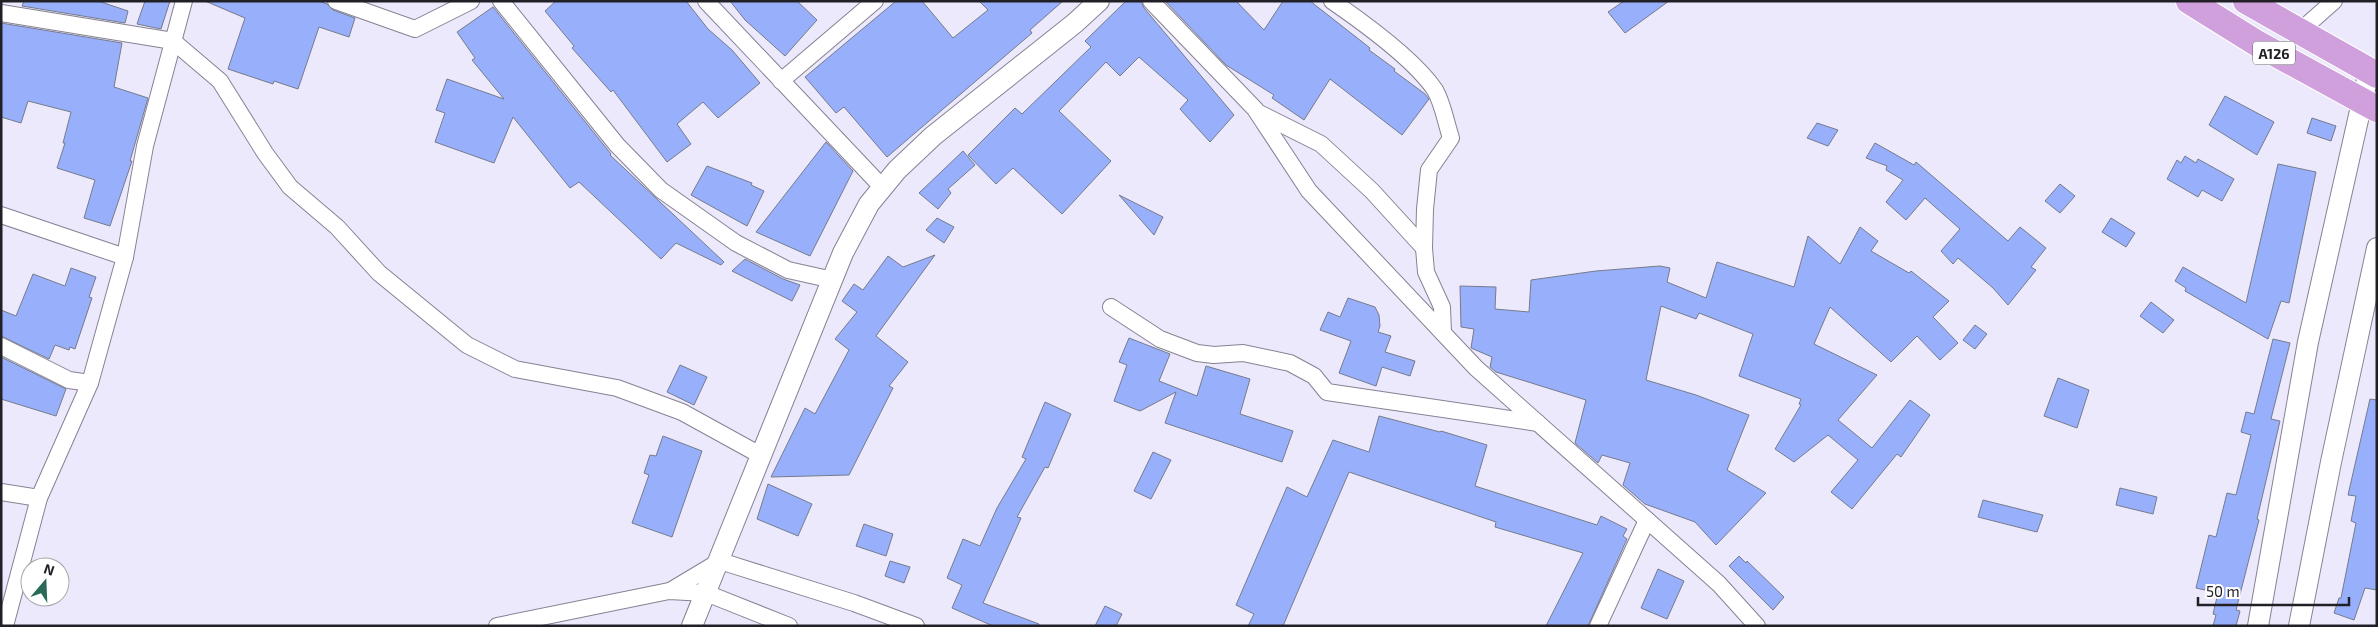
<svg xmlns="http://www.w3.org/2000/svg" width="2378" height="627" viewBox="0 0 2378 627" font-family="'Exo 2',sans-serif">
	<style>
		.building { fill: #98b0fb; stroke: #757b8b }
		.lines { fill: none; stroke-linecap: round; stroke-linejoin: round }
		.minor-casing { stroke: #868293; stroke-width: 18 }
		.tertiary-casing { stroke: #868293; stroke-width: 22 }
		.trunk-casing { stroke: #fff; stroke-width: 28 }
		.minor { stroke: #fff; stroke-width: 16 }
		.tertiary { stroke: #fff; stroke-width: 20 }
		.trunk { stroke: #d0a0dc; stroke-width: 26 }
		.labels { text-anchor: middle; dominant-baseline: central; stroke-width: 4.5; stroke-linejoin: round; paint-order: stroke }
		.shield { fill: #fff; stroke: #646367; stroke-width: 1 }
		.shield-label { font-size: 14px; font-weight: bold; fill: #212026 }
	</style>
	<rect width="100%" height="100%" fill="#ede9fc"/>
	<g class="building">
		<path d="M24 1H98L128 11 125 23 22 6Z"/>
		<path d="M145 1H170L161 29 137 24Z"/>
		<path d="M205 1H319L327 4 333 10 355 18 349 37 319 27 298 89 274 81 273 84 228 69 245 18Z"/>
		<path d="M556 1H686L708 29 732 50 760 83 718 118 703 102 677 124 691 144 667 162 613 90 611 92 572 48 574 46 545 11Z"/>
		<path d="M730 1H797L817 20 785 56 745 20Z"/>
		<path d="M896 1H922L953 38 988 10 979 1H1063L1030 30 1032 33 887 157 844 107 836 113 805 77Z"/>
		<path d="M1126 1H1141L1144 8 1234 115 1210 142 1180 109 1188 100 1139 57 1120 76 1106 62 1059 111 1111 161 1062 214 1013 168 996 184 968 155 1015 108 1022 114 1091 47 1085 41Z"/>
		<path d="M1165 1H1236L1264 30 1283 1H1310L1370 48 1369 50 1395 69 1394 71 1425 94 1429 99 1402 135 1330 79 1304 120 1272 98 1274 95 1226 65Z"/>
		<path d="M1624 1H1669L1625 33 1608 12Z"/>
		<path d="M493 7 611 154 610 155 724 262 721 265 676 243 661 259 579 182 570 188 513 117 494 163 435 142 445 113 436 110 447 79 504 99 472 60 475 58 457 32Z"/>
		<path d="M1 23 122 43 114 87 148 98 130 161H132L110 226 84 218 95 180 57 168 65 143H63L71 112 28 101 21 123 1 117Z"/>
		<path d="M2225 96 2274 122 2257 155 2209 125Z"/>
		<path d="M2312 118 2336 126 2331 141 2307 133Z"/>
		<path d="M1817 123 1838 130 1828 146 1807 138Z"/>
		<path d="M826 142 853 171 810 256 756 232Z"/>
		<path d="M1875 143 1914 165 1916 162 2008 241 2020 227 2046 248 2031 267 2036 270 2008 305 1993 288 1958 258 1953 264 1941 251 1960 229 1925 198 1906 220 1886 202 1903 180 1886 170 1887 166 1866 158Z"/>
		<path d="M963 151 975 165 948 189 951 193 938 209 919 193Z"/>
		<path d="M2185 156 2196 163 2198 159 2234 179 2222 201 2202 190 2198 197 2167 179 2177 160 2181 163Z"/>
		<path d="M2278 164 2316 172 2289 303 2281 301 2268 339 2185 291 2186 288 2175 281 2183 267 2246 303Z"/>
		<path d="M707 166 752 183 751 185 764 191 747 226 691 195Z"/>
		<path d="M2060 184 2075 196 2060 213 2045 201Z"/>
		<path d="M1119 195 1163 217 1154 235Z"/>
		<path d="M937 218 954 227 944 243 926 230Z"/>
		<path d="M2111 218 2135 233 2126 247 2102 232Z"/>
		<path d="M1860 227 1878 241 1871 251 1909 273 1911 271 1949 301 1933 317 1958 343 1940 360 1917 336 1891 362 1830 307 1814 344 1877 375 1838 420 1872 448 1910 400 1930 415 1901 457 1897 454 1852 509 1831 492 1858 460 1828 435 1794 462 1775 449 1801 405 1799 404 1801 399 1739 376 1753 334 1699 313 1696 319 1661 306 1646 380 1696 395 1749 415 1727 470 1766 493 1716 545 1695 522 1645 504 1623 485 1630 463 1602 455 1598 463 1575 443 1586 400 1496 372 1490 367 1492 357 1471 348 1474 329 1461 327 1460 286 1496 287 1495 309 1529 312 1531 280 1596 271 1660 266 1670 268 1667 282 1706 298 1717 262 1794 287 1808 236 1840 264Z"/>
		<path d="M935 255 876 336 908 362 889 386 893 388 849 475 771 477 805 408 815 414 849 350 835 339 857 312 842 301 854 284 863 290 888 256 903 267Z"/>
		<path d="M745 259 783 279 800 285 792 301 732 271Z"/>
		<path d="M71 268 96 277 89 297 92 298 75 349 70 347 69 350 55 345 49 359 1 336V310L16 316 33 274 65 286Z"/>
		<path d="M1348 298 1375 307 1379 315 1380 326 1378 332 1391 336 1385 352 1415 361 1410 376 1382 367 1376 386 1339 373 1351 341 1320 330 1328 312 1340 317Z"/>
		<path d="M2151 302 2174 320 2163 333 2140 316Z"/>
		<path d="M1975 325 1987 334 1975 349 1963 340Z"/>
		<path d="M1129 338 1170 354 1159 381 1197 396 1206 366 1250 379 1240 414 1293 431 1282 462 1165 423 1176 392 1140 411 1114 401 1127 365 1119 362Z"/>
		<path d="M2273 339 2290 343 2271 419 2280 421 2257 519 2259 520 2236 610 2240 611 2236 626H2213L2216 615 2213 614 2218 593 2196 588 2209 535 2216 537 2227 493 2236 495 2251 435 2241 432 2246 412 2254 414Z"/>
		<path d="M1 357 66 389 56 416 1 399Z"/>
		<path d="M680 365 707 377 694 405 667 392Z"/>
		<path d="M2058 378 2089 390 2077 428 2044 416Z"/>
		<path d="M2370 399 2377 400V590L2365 588 2354 620 2334 613 2339 598H2341L2356 523 2351 521 2356 496 2348 495Z"/>
		<path d="M1045 402 1071 414 1048 468 1045 467 1017 517 1021 518 983 603 1039 624V626H993L952 608 962 585 947 578 963 539 980 546 997 508 1026 459 1022 457Z"/>
		<path d="M1379 416 1440 432 1441 431 1487 445 1475 486 1597 525 1601 516 1627 529 1623 536 1627 539 1588 626H1546L1583 553 1495 527 1496 522 1349 472 1283 626H1248L1254 614 1236 605 1287 487 1307 497 1333 440 1369 452Z"/>
		<path d="M663 436 702 451 672 537 632 523 649 475 644 473 650 455 656 456Z"/>
		<path d="M1153 452 1171 460 1151 499 1134 491Z"/>
		<path d="M768 484 812 504 798 536 757 519Z"/>
		<path d="M2120 488 2157 497 2153 514 2116 505Z"/>
		<path d="M1983 500 2043 515 2037 532 1978 517Z"/>
		<path d="M864 524 893 534 886 556 856 546Z"/>
		<path d="M1739 556 1746 563 1747 561 1784 597 1773 610 1729 566Z"/>
		<path d="M890 561 910 567 904 583 885 576Z"/>
		<path d="M1658 569 1684 581 1667 619 1641 608Z"/>
		<path d="M1105 606 1122 614 1116 626H1095Z"/>
	</g>
	<g class="lines">
		<g class="minor-casing">
			<g id="minor">
				<path d="M336 1 415 29 471 1"/>
				<path d="M501 1 617 145 661 190 736 243 788 270 833 280"/>
				<path d="M706 1 883 188"/>
				<path d="M1151 1 1255 109 1309 191 1476 368 1719 584 1757 626"/>
				<path d="M1332 1C1364 23 1414 59 1435 90 1443 104 1446 123 1451 138L1429 170 1425 209 1424 248 1426 272 1442 307 1443 333"/>
				<path d="M1 13 173 41 220 81 265 153 290 187 337 227 379 273 467 345 515 369 617 388 682 412 762 456"/>
				<path d="M2299 32 2334 1"/>
				<path d="M781 81 875 1"/>
				<path d="M1259 113 1321 144 1372 191 1424 248"/>
				<path d="M1 215 125 257"/>
				<path d="M1111 307 1160 339 1197 353 1214 355 1243 353 1290 363 1314 376 1327 392 1538 423"/>
				<path d="M1 346 69 380 90 383"/>
				<path d="M1 492 39 498"/>
				<path d="M670 591 720 561 854 603 916 626"/>
				<path d="M5 626 39 498 90 383 125 257 145 146 184 1"/>
				<path d="M497 626 669 591 706 593 789 626"/>
				<path d="M1598 626 1647 520"/>
			</g>
		</g>
		<g class="tertiary-casing">
			<g id="tertiary">
				<path d="M692 626 843 253 869 204 897 170 933 136 1075 23 1099 1"/>
				<path d="M2258 626 2308 342 2369 71"/>
				<path d="M2299 626 2331 462 2377 248"/>
			</g>
		</g>
		<g class="trunk-casing">
			<g id="trunk">
				<path d="M2189 1 2258 44 2377 109"/>
				<path d="M2246 1 2377 75"/>
			</g>
		</g>
		<use href="#minor" class="minor"/>
		<use href="#tertiary" class="tertiary"/>
		<use href="#trunk" class="trunk"/>
	</g>
	<g class="labels">
		<rect class="shield" x="2253" y="41.5" width="42" height="23" rx="4"/>
		<g class="shield-label">
			<text x="2274" y="53">A126</text>
		</g>
	</g>
	<rect width="2378" height="627" fill="none" stroke="#212026" stroke-width="5"/>
	<g transform="translate(45 582) rotate(19)"><circle r="24" fill="#ffffff" stroke="#a6a6a8"/>
	<path d="M0-4L9 19L0 12L-9 19Z" fill="#296957"/>
	<text y="-8" font-size="14" font-weight="bold" text-anchor="middle" fill="#212026">N</text>
	</g>
	<path d="M2198 597v8h151v-8" fill="none" stroke="#212026" stroke-width="2.5"/>
	<text x="2206" y="597" font-size="15" fill="#212026" stroke="#ffffff" stroke-width="4" paint-order="stroke">50 m</text>
</svg>
